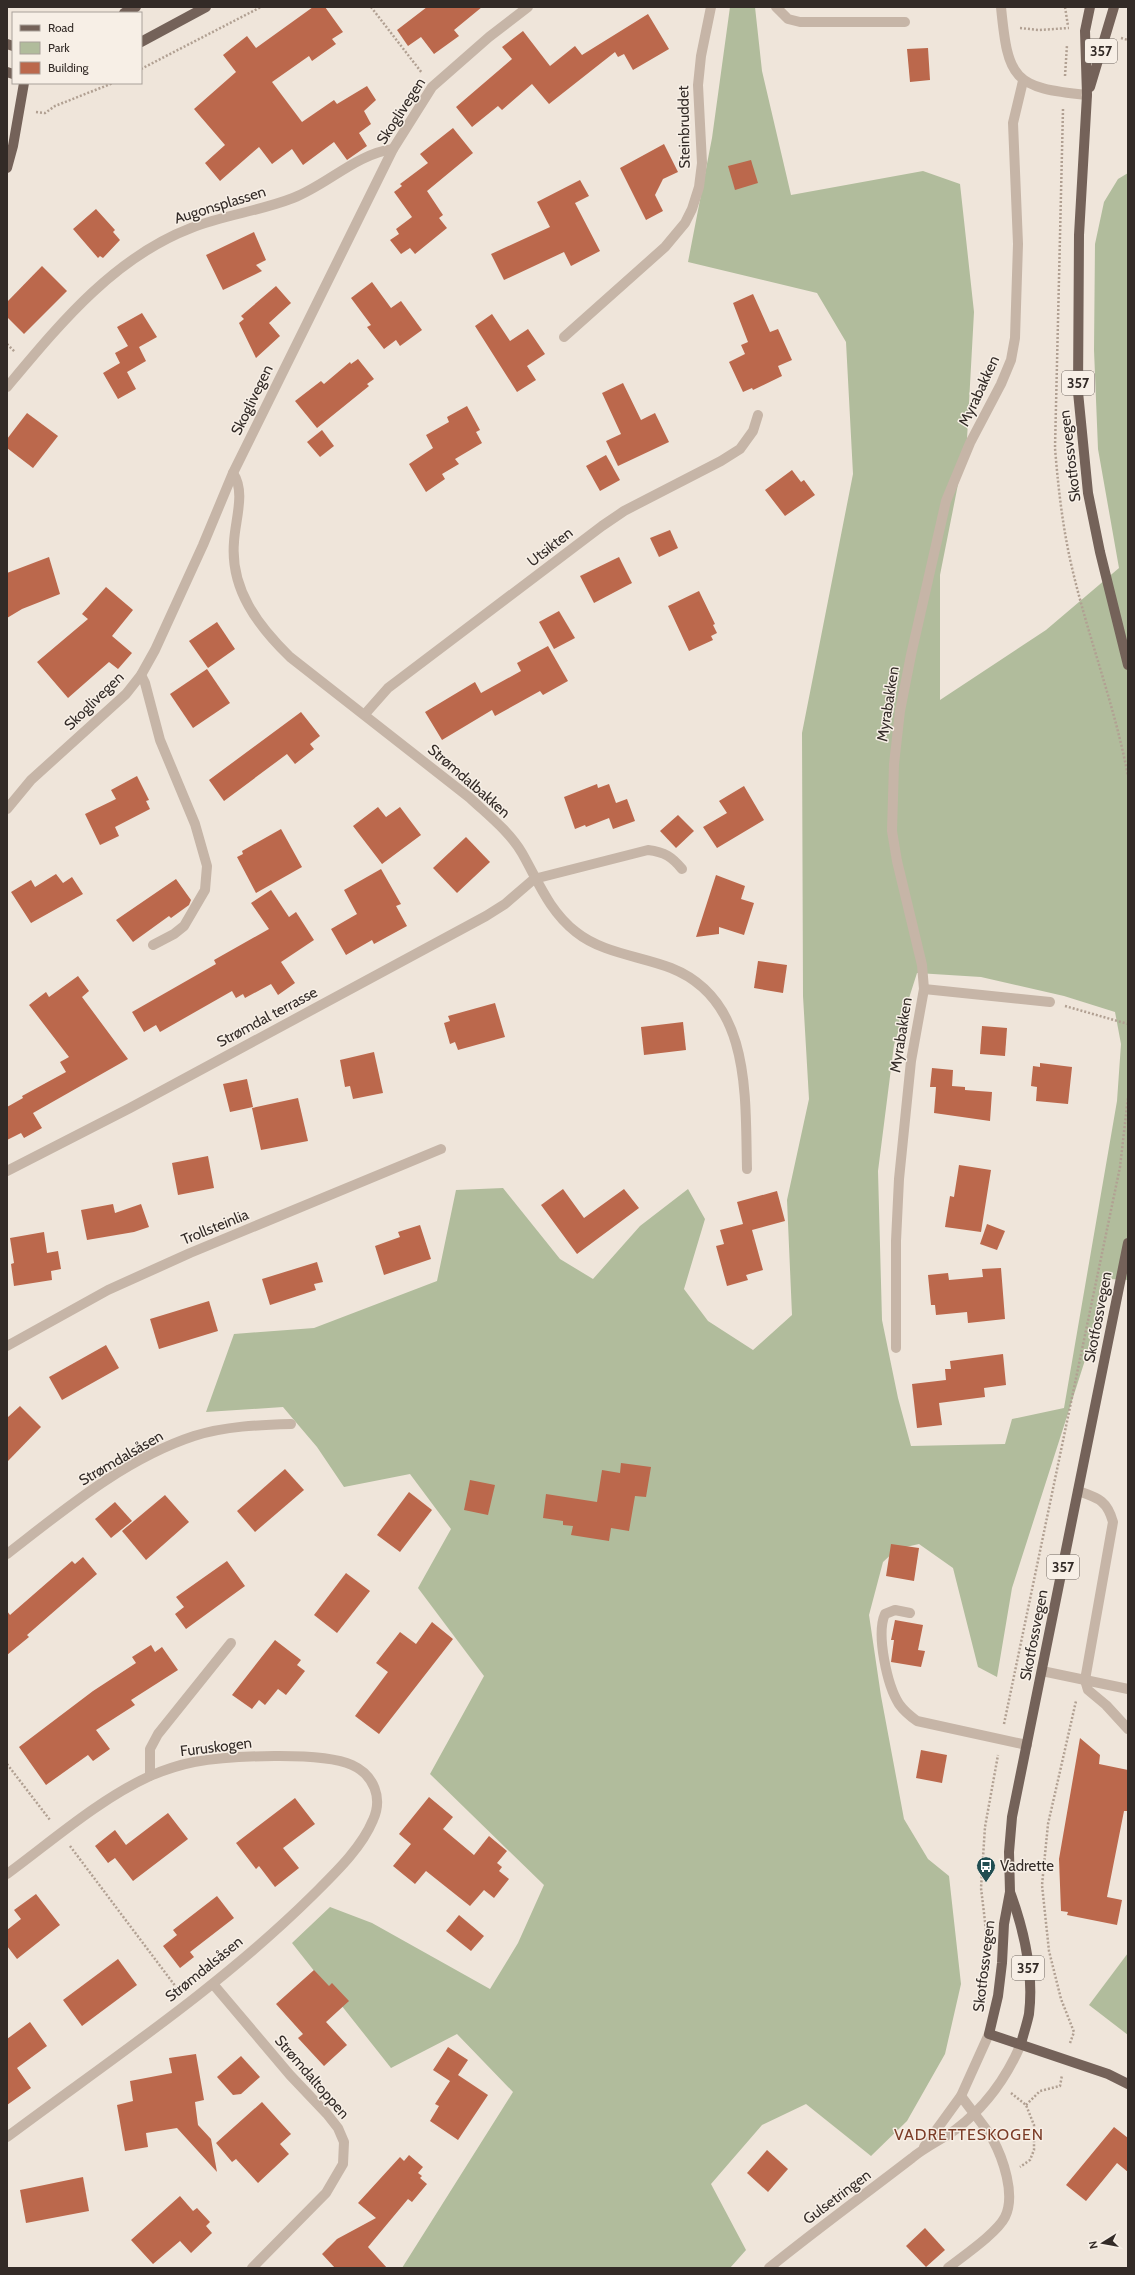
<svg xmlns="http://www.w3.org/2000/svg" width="1135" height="2275" viewBox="0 0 1135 2275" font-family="Cabin,sans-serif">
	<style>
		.green { fill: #b1bc9c; fill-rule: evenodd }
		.building { fill: #bb684c }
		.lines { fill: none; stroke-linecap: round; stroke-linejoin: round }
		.path { stroke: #b1a092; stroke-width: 2.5; stroke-dasharray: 2 2; stroke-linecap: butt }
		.minor { stroke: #c6b5a7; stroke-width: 10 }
		.major { stroke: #746259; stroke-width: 10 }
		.labels { text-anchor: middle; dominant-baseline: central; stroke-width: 3; stroke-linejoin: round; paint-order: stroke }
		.shield { fill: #f7efe6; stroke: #6e6660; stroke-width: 1 }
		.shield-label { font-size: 14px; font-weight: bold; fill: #332b27 }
		.street-label { font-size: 15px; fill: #332b27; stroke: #f7efe6 }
		.poi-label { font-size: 15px; fill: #332b27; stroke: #f7efe6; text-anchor: start }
		.neighbourhood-label { font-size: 16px; letter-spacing: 1px; fill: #7b3c27; stroke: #f7efe6 }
	</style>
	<rect width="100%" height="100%" fill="#efe5da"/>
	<g class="green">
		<path d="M730 7H755L762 71 791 195 923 171 960 184 974 312 967 439 940 575V700L1046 630 1119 568 1098 449 1094 350 1095 244 1104 202 1118 179 1128 173V1280L1111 1279 1012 1588 997 1677 978 1667 953 1568 919 1544 897 1549 883 1562 869 1615 881 1696 904 1819 928 1859 949 1876 961 1984 945 2054 907 2121 871 2156 806 2104 762 2125 711 2184 746 2250 730 2268H402L513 2092 457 2034 391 2068 292 1943 330 1907 372 1923 490 1989 518 1943 544 1885 430 1774 484 1676 418 1588 451 1529 410 1474 344 1487 317 1447 283 1407 206 1412 234 1334 314 1328 437 1281 456 1190 503 1188 560 1259 593 1279 640 1226 688 1189 705 1219 684 1289 708 1321 753 1350 792 1315 787 1200 809 1099 803 996 802 733 853 474 846 342 817 293 688 262 712 138ZM917 973 981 977 1064 996 1115 1012 1121 1044 1117 1101 1064 1408 1012 1419 1005 1444 911 1446 898 1398 882 1320 878 1171 894 1045Z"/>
		<path d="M1128 1953V2035L1089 2005Z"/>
	</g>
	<g class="building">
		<path d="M313 7H325L343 32 332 39 336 44 312 61 309 56 272 82 302 122 334 100 337 104 367 86 376 100 364 111 371 124 359 133 367 146 347 160 334 142 303 165 292 149 272 164 259 147 220 181 205 163 225 145 194 109 236 72 223 55 247 36 256 48Z"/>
		<path d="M427 7H482L454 30 459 36 434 54 421 37 408 46 397 30Z"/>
		<path d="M648 14 669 49 633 70 624 54 618 57 615 52 549 104 532 84 502 110 498 106 472 127 456 107 512 59 502 47 523 31 550 66 575 46 582 55Z"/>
		<path d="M928 48 930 80 910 82 907 49Z"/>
		<path d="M453 128 473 153 427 191 443 215 439 218 447 228 415 254 410 248 401 254 390 240 399 234 396 229 412 217 394 192 402 186 400 184 428 163 420 154Z"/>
		<path d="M664 144 678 172 663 179 655 195 663 211 646 220 620 168Z"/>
		<path d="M751 160 758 183 735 190 728 166Z"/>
		<path d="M580 180 589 196 575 203 600 251 571 266 564 252 504 280 491 254 550 227 537 202Z"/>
		<path d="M96 209 115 230 113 232 120 240 103 258 100 256 98 258 73 229Z"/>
		<path d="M254 232 266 260 256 265 262 271 223 290 206 255Z"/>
		<path d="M42 266 67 291 24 334 7 317V302Z"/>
		<path d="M372 282 391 308 401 301 422 330 400 346 396 340 384 349 367 327 371 325 351 298Z"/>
		<path d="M276 286 291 303 269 323 280 336 256 358 239 323 244 319 241 316Z"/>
		<path d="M753 294 770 332 778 329 792 360 778 366 782 376 753 390 752 388 743 392 729 362 745 354 741 345 748 342 733 303Z"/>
		<path d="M142 313 157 337 139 347 146 361 127 372 136 389 118 399 103 373 120 363 115 353 128 346 117 327Z"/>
		<path d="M492 314 510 341 528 329 545 354 527 366 536 380 517 392 475 326Z"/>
		<path d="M358 359 374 379 367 384 369 386 317 428 295 401 321 381 324 384 350 362 351 364Z"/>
		<path d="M623 383 641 420 655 413 669 442 618 466 606 441 621 434 602 393Z"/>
		<path d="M467 406 480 430 476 432 482 443 455 459 459 464 442 474 445 479 426 492 409 464 433 448 426 435 449 422 447 417Z"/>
		<path d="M27 413 58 436 33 468 7 448V439Z"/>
		<path d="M322 430 334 446 320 457 307 442Z"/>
		<path d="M606 455 620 480 600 491 586 466Z"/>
		<path d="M792 470 801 482 804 480 815 495 785 516 765 490Z"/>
		<path d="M670 530 678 548 659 557 650 538Z"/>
		<path d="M49 557 60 594 22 609 7 618V573Z"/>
		<path d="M619 557 632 583 594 603 580 576Z"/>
		<path d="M106 587 133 610 112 636 132 653 118 669 109 662 68 698 37 662 88 619 82 614Z"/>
		<path d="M699 591 715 624 713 625 717 633 711 636 713 640 689 651 668 606Z"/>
		<path d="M559 611 575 638 554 649 539 622Z"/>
		<path d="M217 622 235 649 208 668 189 641Z"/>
		<path d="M548 646 568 681 543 695 540 691 495 716 492 710 442 740 425 712 475 682 481 693 521 671 517 663Z"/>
		<path d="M207 669 230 703 193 728 170 694Z"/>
		<path d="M301 712 320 736 310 744 314 749 295 764 287 754 224 801 209 780Z"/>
		<path d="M137 776 149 800 146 801 150 809 115 827 119 836 100 845 85 814 116 799 111 790Z"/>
		<path d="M597 784 598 788 609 784 616 803 627 799 635 821 613 829 609 818 586 827 585 825 575 829 564 797Z"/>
		<path d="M744 786 764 820 717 848 703 827 727 813 719 801Z"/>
		<path d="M378 807 386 817 400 807 421 835 382 864 353 826Z"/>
		<path d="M678 815 694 831 676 848 660 831Z"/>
		<path d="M281 829 302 867 256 893 237 857 243 854 242 851Z"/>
		<path d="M466 837 490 862 457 893 433 868Z"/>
		<path d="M381 869 401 904 396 906 407 926 374 944 372 940 346 955 331 929 357 914 344 890Z"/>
		<path d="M56 874 63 883 72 877 83 894 31 923 11 892 31 880 35 887Z"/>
		<path d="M716 875 745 886 741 899 754 903 744 935 719 927V934L696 937Z"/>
		<path d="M176 879 191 900 189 905 171 918 169 916 133 942 116 920Z"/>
		<path d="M271 890 289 917 296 912 314 940 281 962 295 983 278 995 271 984 245 998 243 994 236 998 232 991 160 1032 156 1025 144 1032 132 1012 216 964 214 960 269 929 251 903Z"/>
		<path d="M758 961 787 965 783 993 754 988Z"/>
		<path d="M78 976 89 991 82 997 128 1059 33 1113 42 1128 24 1138 21 1133 7 1140V1107L23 1098 22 1096 66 1072 60 1062 69 1057 29 1005 46 992 49 997Z"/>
		<path d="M495 1003 505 1037 458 1050 455 1042 450 1044 444 1023 450 1021 448 1016Z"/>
		<path d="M683 1022 686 1050 644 1055 641 1027Z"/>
		<path d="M982 1026 1007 1028 1005 1056 980 1054Z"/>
		<path d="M374 1052 383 1093 353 1099 350 1086 345 1087 340 1060Z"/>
		<path d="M1040 1063 1072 1067 1068 1104 1036 1101 1037 1087 1031 1086 1033 1066 1040 1067Z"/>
		<path d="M932 1068 953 1070 952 1086 965 1087V1090L992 1092 990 1121 934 1113 936 1087H930Z"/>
		<path d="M247 1079 253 1107 230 1112 223 1084Z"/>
		<path d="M298 1098 308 1141 261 1150 252 1108Z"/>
		<path d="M208 1156 214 1188 178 1195 172 1163Z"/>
		<path d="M959 1165 991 1170 981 1232 945 1227 950 1196 954 1197Z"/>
		<path d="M563 1189 584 1218 624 1189 639 1208 577 1254 541 1205Z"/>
		<path d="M777 1191 785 1221 752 1230 763 1270 746 1275 748 1280 727 1286 716 1246 724 1244 720 1230 743 1224 737 1202Z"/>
		<path d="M113 1204 115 1213 141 1204 149 1227 134 1232 87 1240 81 1210Z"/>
		<path d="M987 1224 1005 1231 997 1250 980 1244Z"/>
		<path d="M420 1225 431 1259 384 1275 375 1246 400 1237 398 1232Z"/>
		<path d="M44 1232 47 1253 58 1251 61 1269 51 1271 52 1280 14 1286 11 1264 14 1263 10 1238Z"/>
		<path d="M317 1262 323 1282 314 1284 316 1290 270 1305 262 1279Z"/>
		<path d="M1001 1268 1005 1319 968 1323 967 1312 936 1315 935 1305H931L928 1275 948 1273 949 1280 983 1277 982 1269Z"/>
		<path d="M209 1301 218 1331 159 1349 150 1319Z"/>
		<path d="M106 1345 119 1368 62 1400 49 1377Z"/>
		<path d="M1003 1354 1006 1385 984 1388 985 1397 939 1403 942 1425 917 1428 912 1384 946 1380 945 1369H951L950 1361Z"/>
		<path d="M20 1406 41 1427 7 1462V1418Z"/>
		<path d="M621 1463 651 1467 646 1497 635 1496 629 1531 611 1528 609 1541 571 1535 573 1526 563 1525V1521L543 1518 546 1494 597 1502 602 1470 620 1473Z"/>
		<path d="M285 1469 304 1490 255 1532 237 1511Z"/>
		<path d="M470 1480 495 1485 488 1515 464 1510Z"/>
		<path d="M409 1492 432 1510 400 1552 377 1535Z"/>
		<path d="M165 1495 189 1522 146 1560 122 1531Z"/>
		<path d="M115 1502 132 1521 111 1538 95 1519Z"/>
		<path d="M891 1544 919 1548 914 1581 886 1576Z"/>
		<path d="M83 1557 97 1574 27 1635 29 1637 7 1655V1611L10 1615 72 1561 75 1564Z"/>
		<path d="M227 1561 245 1586 186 1629 175 1614 184 1607 176 1597Z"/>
		<path d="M346 1573 370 1591 337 1633 314 1615Z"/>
		<path d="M895 1620 923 1625 918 1650 925 1651 921 1667 891 1662 894 1640H891Z"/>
		<path d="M432 1622 453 1639 379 1734 355 1716 388 1672 376 1663 400 1632 416 1644Z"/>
		<path d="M275 1640 301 1660 297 1665 305 1671 286 1695 278 1689 265 1705 259 1700 252 1709 232 1695Z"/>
		<path d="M151 1645 155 1652 162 1647 178 1670 131 1700 135 1705 96 1730 110 1749 93 1761 88 1755 46 1785 19 1747 93 1691 136 1663 132 1657Z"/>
		<path d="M1080 1738 1100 1755 1099 1764 1128 1770V1811H1124L1107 1897 1122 1900 1117 1925 1067 1915 1068 1912 1061 1911 1059 1859Z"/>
		<path d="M921 1750 947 1755 942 1783 916 1778Z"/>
		<path d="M429 1797 453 1817 443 1829 474 1855 489 1836 507 1851 497 1863 502 1867 499 1871 509 1879 494 1898 484 1890 470 1906 426 1871 415 1884 393 1866 411 1844 399 1834Z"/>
		<path d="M295 1798 315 1824 283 1848 299 1868 275 1887 259 1866 256 1869 236 1843Z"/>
		<path d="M168 1813 188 1839 133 1881 115 1858 108 1863 95 1846 115 1830 126 1845Z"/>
		<path d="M36 1894 60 1925 17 1959 7 1946V1930L21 1919 14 1910Z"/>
		<path d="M217 1896 234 1918 190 1952 194 1957 180 1968 163 1946 177 1935 173 1930Z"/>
		<path d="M459 1915 484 1936 471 1951 446 1931Z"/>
		<path d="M118 1959 137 1985 82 2026 63 2000Z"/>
		<path d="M314 1970 329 1986 332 1983 349 2001 326 2022 347 2045 324 2066 298 2038 303 2034 276 2004Z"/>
		<path d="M30 2022 47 2046 17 2068 31 2088 7 2105V2039Z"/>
		<path d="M448 2047 468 2060 458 2075 488 2095 458 2140 430 2121 439 2106 435 2104 450 2081 433 2070Z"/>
		<path d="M196 2054 204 2100 195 2102 198 2125 211 2139 217 2172 177 2128 146 2133 148 2147 125 2151 117 2105 133 2101 130 2081 172 2073 169 2058Z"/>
		<path d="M241 2056 260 2077 241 2094 233 2095 217 2077Z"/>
		<path d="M262 2102 291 2134 280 2144 289 2154 258 2183 236 2159 232 2162 216 2143Z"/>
		<path d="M1114 2127 1128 2138V2172L1117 2163 1086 2201 1066 2185Z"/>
		<path d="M767 2150 788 2169 768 2192 747 2173Z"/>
		<path d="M409 2155 423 2167 418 2173 422 2176 420 2178 427 2184 412 2202 408 2199 368 2247 387 2268H335L322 2254 337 2239 376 2218 358 2203 400 2157 404 2161Z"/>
		<path d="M83 2177 89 2211 26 2223 20 2190Z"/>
		<path d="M180 2196 193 2211 197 2208 210 2222 206 2226 212 2233 191 2253 180 2241 153 2264 131 2240Z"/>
		<path d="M925 2228 945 2250 926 2267 906 2246Z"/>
	</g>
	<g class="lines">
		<g class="path">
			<path d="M371 7 422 73"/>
			<path d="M1065 7 1068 26"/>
			<path d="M1020 28 1039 30 1069 28"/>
			<path d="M1121 38 1128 40"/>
			<path d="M141 69 261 7"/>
			<path d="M1065 76 1067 45"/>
			<path d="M1063 109 1055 448C1058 485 1062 522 1070 559 1086 632 1114 702 1128 776"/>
			<path d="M36 112 45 113 55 106 113 83"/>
			<path d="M7 344 15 352"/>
			<path d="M1065 1006 1128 1024"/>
			<path d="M1004 1724 1120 1167 1128 1097"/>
			<path d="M7 1764 50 1820"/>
			<path d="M70 1846 179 1991"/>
			<path d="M986 1930 981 1888 985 1827 998 1755"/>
			<path d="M1070 2043 1074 2032 1061 1999 1049 1951 1042 1885 1048 1824 1076 1701"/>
			<path d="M1011 2093 1026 2105 1034 2125V2150L1030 2160 1020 2167"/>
			<path d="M1026 2105 1040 2091 1060 2086 1062 2075"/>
		</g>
		<g class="minor">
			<path d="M776 7 788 19 800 22H905"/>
			<path d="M1001 7C1008 79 1013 88 1087 95"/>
			<path d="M564 337 665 247 685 223 692 209 699 187 702 163 698 85 701 56 711 7"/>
			<path d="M7 387C59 325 113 258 191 228 224 215 260 211 293 198 327 185 356 154 393 149"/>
			<path d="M233 473C246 492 235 520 234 542 230 589 258 626 290 657L470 798C488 815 509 831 522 853 538 881 549 911 576 932 602 953 640 956 671 968 752 1000 745 1097 747 1169"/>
			<path d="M141 675 145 683 160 740 195 824 207 866 205 890 184 926 174 934 153 945"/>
			<path d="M365 714 388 688 602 526 624 511 721 461 740 449 753 431 758 415"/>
			<path d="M7 809 31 780 126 694 141 675 155 650 203 545 233 473 393 149 432 87 489 37 528 7"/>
			<path d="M924 989 1050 1002"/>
			<path d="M7 1171 130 1108 486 916 505 904 534 879 648 850C665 852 672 857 682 869"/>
			<path d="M7 1346 108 1290 190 1253 441 1149"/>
			<path d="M896 1348V1241L899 1179 911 1061 924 989 922 965 897 861 892 831 894 764 900 711 911 655 946 501 970 443 1001 384 1011 360 1015 338 1018 244 1013 123 1023 81"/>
			<path d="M1078 1491C1098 1498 1107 1500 1113 1522L1085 1680 1088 1690 1106 1705 1128 1729"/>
			<path d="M7 1554C64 1510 124 1459 194 1436 226 1426 258 1425 291 1424"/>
			<path d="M910 1613 895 1610 885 1614C876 1634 887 1685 899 1704 904 1711 910 1716 917 1721L1027 1745"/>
			<path d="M1042 1671 1128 1689"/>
			<path d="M150 1776V1749L158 1734 231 1643"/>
			<path d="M7 1874C52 1841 98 1800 150 1776 164 1770 179 1765 194 1762 229 1756 321 1751 352 1765 374 1775 383 1798 373 1820 361 1849 334 1874 312 1896 220 1987 110 2060 7 2137"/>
			<path d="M213 1984 290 2075 327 2114 338 2128 344 2142 343 2164 326 2193 252 2268"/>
			<path d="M924 2147 961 2096 989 2034"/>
			<path d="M769 2268C816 2230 864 2195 912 2158 925 2147 941 2140 955 2130 986 2107 1006 2079 1021 2044"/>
			<path d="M948 2268C963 2256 997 2233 1005 2217 1016 2195 1003 2158 992 2138 983 2124 971 2110 961 2096"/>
		</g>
		<g class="major">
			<path d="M1090 7 1085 31 1087 95 1079 235 1078 392 1088 493 1100 552 1128 665"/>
			<path d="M124 13 136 7"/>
			<path d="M141 42 206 7"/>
			<path d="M7 44 13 46"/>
			<path d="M7 72 13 74"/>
			<path d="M1090 87 1114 7"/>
			<path d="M7 168 13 146 24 83"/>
			<path d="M1128 1243 1012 1817 1009 1852 1010 1892 1004 1924 1002 1963 998 1996 989 2034 1108 2074 1128 2084"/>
			<path d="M1010 1892C1024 1930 1034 1973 1029 2014 1027 2024 1023 2035 1021 2044"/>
		</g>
	</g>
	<defs>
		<g id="bus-pin" transform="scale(1)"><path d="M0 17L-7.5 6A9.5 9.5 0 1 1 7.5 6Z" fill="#204d51" stroke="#f7efe6"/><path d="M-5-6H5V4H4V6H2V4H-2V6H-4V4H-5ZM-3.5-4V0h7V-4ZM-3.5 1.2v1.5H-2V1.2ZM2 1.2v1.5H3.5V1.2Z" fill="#fff"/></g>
	</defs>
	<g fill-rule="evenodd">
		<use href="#bus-pin" x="986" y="1866"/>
	</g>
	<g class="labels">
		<g class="shield">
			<rect x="1085" y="39" width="32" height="24" rx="3"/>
			<rect x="1062" y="371" width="32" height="24" rx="3"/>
			<rect x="1047" y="1555" width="32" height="24" rx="3"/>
			<rect x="1012" y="1956" width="32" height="24" rx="3"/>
		</g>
		<g class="shield-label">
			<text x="1101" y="51">357</text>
			<text x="1078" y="383">357</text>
			<text x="1063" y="1567">357</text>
			<text x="1028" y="1968">357</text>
		</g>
		<g class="street-label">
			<text transform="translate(401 111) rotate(-57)">Skoglivegen</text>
			<text transform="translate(684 127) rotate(-91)">Steinbruddet</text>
			<text transform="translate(220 205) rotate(-17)">Augonsplassen</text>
			<text transform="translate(979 391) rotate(-65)">Myrabakken</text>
			<text transform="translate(252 400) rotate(-64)">Skoglivegen</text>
			<text transform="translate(1070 456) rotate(-97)">Skotfossvegen</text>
			<text transform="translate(550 547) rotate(-38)">Utsikten</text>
			<text transform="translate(94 701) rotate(-44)">Skoglivegen</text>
			<text transform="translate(888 704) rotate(-81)">Myrabakken</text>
			<text transform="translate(469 781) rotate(41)">Strømdalbakken</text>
			<text transform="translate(267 1017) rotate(-28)">Strømdal terrasse</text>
			<text transform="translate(901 1035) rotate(-81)">Myrabakken</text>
			<text transform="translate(215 1227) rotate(-22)">Trollsteinlia</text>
			<text transform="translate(1098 1317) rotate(-79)">Skotfossvegen</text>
			<text transform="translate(121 1458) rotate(-30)">Strømdalsåsen</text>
			<text transform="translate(1034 1635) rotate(-79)">Skotfossvegen</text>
			<text transform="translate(216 1747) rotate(-7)">Furuskogen</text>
			<text transform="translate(984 1966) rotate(-83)">Skotfossvegen</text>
			<text transform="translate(204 1969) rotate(-39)">Strømdalsåsen</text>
			<text transform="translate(312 2077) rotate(49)">Strømdaltoppen</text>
			<text transform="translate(837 2197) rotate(-37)">Gulsetringen</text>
		</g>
		<g class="poi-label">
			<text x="1000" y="1866">Vadrette</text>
		</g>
		<g class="neighbourhood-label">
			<text x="969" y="2134">VADRETTESKOGEN</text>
		</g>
	</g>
	<rect width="1135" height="2275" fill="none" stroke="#332b27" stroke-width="16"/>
	<rect x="12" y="12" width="130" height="72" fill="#f7efe6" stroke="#a9a19a"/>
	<rect x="20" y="25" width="20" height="6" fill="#746259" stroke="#a9a19a"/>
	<text x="48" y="32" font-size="12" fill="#332b27">Road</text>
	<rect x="20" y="42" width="20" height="12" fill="#b1bc9c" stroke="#a9a19a"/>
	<text x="48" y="52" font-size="12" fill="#332b27">Park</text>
	<rect x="20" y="62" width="20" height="12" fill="#bb684c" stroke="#a9a19a"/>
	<text x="48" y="72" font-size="12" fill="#332b27">Building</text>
	<g transform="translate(1103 2243) rotate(259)" stroke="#f7efe6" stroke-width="3" paint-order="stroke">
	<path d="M0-3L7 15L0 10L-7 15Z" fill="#332b27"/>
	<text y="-6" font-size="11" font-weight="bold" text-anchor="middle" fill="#332b27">N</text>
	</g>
</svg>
